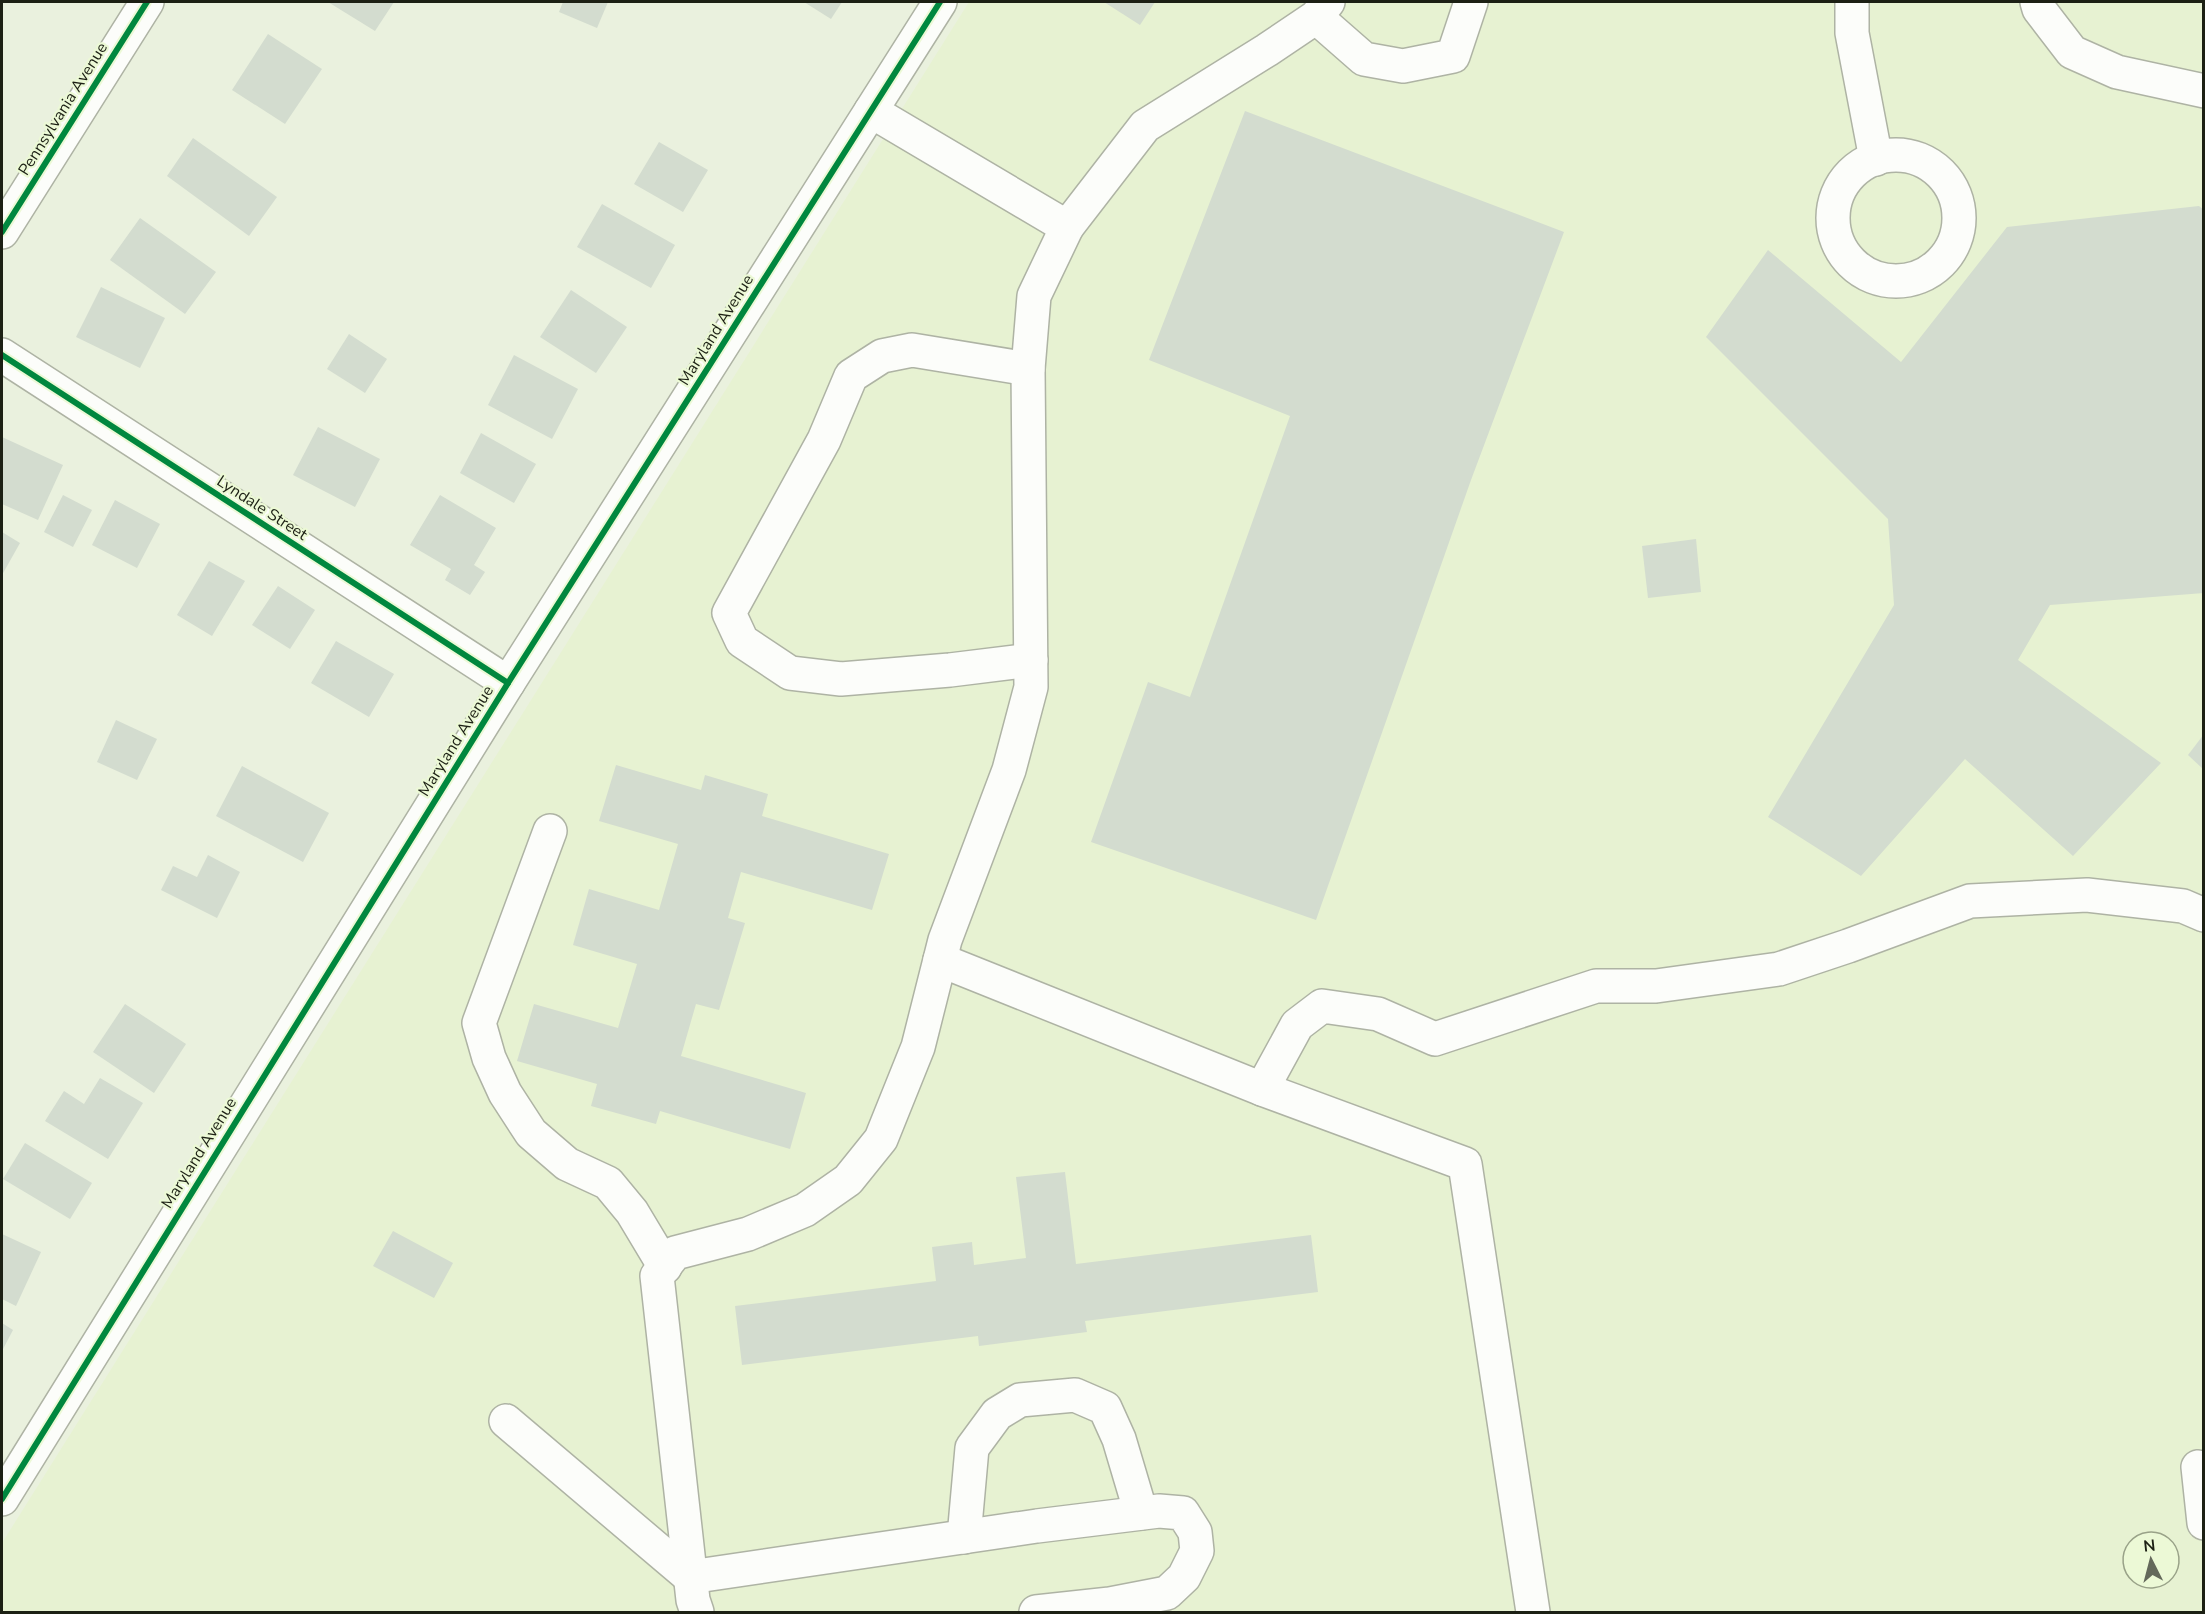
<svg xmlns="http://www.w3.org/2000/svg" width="2205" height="1614" viewBox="0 0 2205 1614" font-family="'Nunito Sans',sans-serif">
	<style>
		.built { fill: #e7f2d2; fill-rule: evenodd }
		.building { fill: #d3dccf }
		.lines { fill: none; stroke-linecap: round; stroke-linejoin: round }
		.minor-casing { stroke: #aeb3a4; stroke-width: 36 }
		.minor { stroke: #fcfdfa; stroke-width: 33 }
		.cycleway-casing { stroke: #ecf9d6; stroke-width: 10 }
		.cycleway { stroke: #00873e; stroke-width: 6 }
		.labels { text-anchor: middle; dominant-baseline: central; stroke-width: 4.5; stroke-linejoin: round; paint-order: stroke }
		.street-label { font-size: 16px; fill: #1c2014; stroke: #ecf9d6 }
	</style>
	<rect width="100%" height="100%" fill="#eaf1de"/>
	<path class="built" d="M969 2H2203V1612H2V1543ZM2133 1542H2169V1578H2133Z"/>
	<g class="building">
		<path d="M328 2H394L375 31Z"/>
		<path d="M563 2H608L597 28 559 12Z"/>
		<path d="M804 2H842L831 19Z"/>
		<path d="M1104 2H1155L1140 25Z"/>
		<path d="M268 34 322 69 285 124 232 90Z"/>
		<path d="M1245 111 1564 232 1471 480 1316 920 1091 842 1148 682 1190 697 1290 416 1149 360Z"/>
		<path d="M193 138 277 197 249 236 167 176Z"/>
		<path d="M659 142 708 170 683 212 634 184Z"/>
		<path d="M602 204 675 245 651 288 577 247Z"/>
		<path d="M2199 206 2204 210V593L2050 605 2018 660 2161 763 2073 856 1965 759 1861 876 1768 817 1894 605 1888 519 1706 337 1768 250 1901 362 2007 227Z"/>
		<path d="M140 218 216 272 185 314 110 260Z"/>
		<path d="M101 287 165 318 140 368 76 337Z"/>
		<path d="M571 290 627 327 596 373 540 337Z"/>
		<path d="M349 334 387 359 365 393 327 369Z"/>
		<path d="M514 355 578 389 552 439 488 405Z"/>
		<path d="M318 427 380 459 355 507 293 475Z"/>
		<path d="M481 433 536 464 514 503 460 473Z"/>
		<path d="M2 437 63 465 38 520 2 504Z"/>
		<path d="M63 495 92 510 73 547 44 532Z"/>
		<path d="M440 495 496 528 474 565 485 572 470 595 445 580 451 569 410 545Z"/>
		<path d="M115 500 160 524 137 568 92 545Z"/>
		<path d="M2 532 20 543 2 575Z"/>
		<path d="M1696 539 1701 592 1648 598 1642 546Z"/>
		<path d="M209 561 245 581 212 636 177 615Z"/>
		<path d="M278 586 315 610 290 649 252 625Z"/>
		<path d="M336 641 394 674 369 717 311 683Z"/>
		<path d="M116 720 157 739 137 780 97 762Z"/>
		<path d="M2204 734V770L2188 755Z"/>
		<path d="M616 765 701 790 705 775 768 794 762 816 889 854 872 910 741 872 728 918 745 923 719 1010 696 1004 681 1056 806 1093 790 1149 660 1111 656 1124 591 1106 597 1084 517 1061 534 1004 618 1028 637 964 573 945 589 889 659 910 678 844 599 821Z"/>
		<path d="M242 766 329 813 303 862 216 816Z"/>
		<path d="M208 855 240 872 217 918 161 890 173 866 197 877Z"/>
		<path d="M125 1004 186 1044 154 1093 93 1052Z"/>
		<path d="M100 1078 143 1103 108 1159 45 1121 64 1091 84 1104Z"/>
		<path d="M25 1143 92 1183 70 1219 3 1179Z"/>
		<path d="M1065 1172 1076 1264 1311 1235 1318 1292 1085 1321 1087 1332 979 1346 978 1336 742 1365 735 1306 936 1281 932 1247 972 1242 974 1265 1026 1258 1016 1177Z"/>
		<path d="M393 1231 453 1263 434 1298 373 1266Z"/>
		<path d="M2 1234 41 1252 16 1306 2 1299Z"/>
		<path d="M2 1323 13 1330 2 1351Z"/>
	</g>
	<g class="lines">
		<g class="minor-casing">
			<g id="minor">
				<path d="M1852 2V33L1876 159"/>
				<path d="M2037 2 2039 9 2072 52 2117 72 2204 91"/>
				<path d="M1316 17 1364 59 1403 66 1453 56 1471 2"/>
				<path d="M871 111 1067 227"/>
				<circle cx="1896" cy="218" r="63"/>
				<path d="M2 232 147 2"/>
				<path d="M2 355 508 683"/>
				<path d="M1028 369 912 350 882 356 851 376 824 440 729 613 742 641 790 673 841 679 950 670 1031 660"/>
				<path d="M550 831 479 1023 489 1058 505 1093 531 1133 567 1164 608 1183 632 1212 665 1267"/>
				<path d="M940 960 1262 1089 1465 1164 1533 1612"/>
				<path d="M1262 1089 1297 1025 1322 1006 1378 1014 1435 1039 1596 986H1656L1779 969 1848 946 1970 901 2087 895 2183 906 2204 915"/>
				<path d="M506 1421 690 1577 1037 1526 1159 1511 1183 1513 1195 1532 1197 1551 1184 1577 1167 1593 1110 1604 1036 1612"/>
				<path d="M2198 1467 2204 1523"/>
				<path d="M2 1499 508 683 940 2"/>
				<path d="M964 1537 972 1448 997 1414 1020 1400 1075 1395 1105 1408 1119 1439 1141 1513"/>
				<path d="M697 1612 693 1600 657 1276 675 1253 748 1234 805 1210 848 1180 881 1139 918 1047 945 940 1009 770 1031 687 1028 369 1034 296 1067 227 1145 126 1267 50 1316 17 1328 2"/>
			</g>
		</g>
		<use href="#minor" class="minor"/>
		<g class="cycleway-casing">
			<g id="cycleway">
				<path d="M2 232 147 2"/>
				<path d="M2 355 508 683"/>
				<path d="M2 1499 508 683 940 2"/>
			</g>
		</g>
		<use href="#cycleway" class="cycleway"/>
	</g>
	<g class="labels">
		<g class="street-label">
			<text transform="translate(63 109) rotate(-58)">Pennsylvania Avenue</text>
			<text transform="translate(716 330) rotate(-58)">Maryland Avenue</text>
			<text transform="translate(262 508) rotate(33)">Lyndale Street</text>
			<text transform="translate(456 741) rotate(-58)">Maryland Avenue</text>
			<text transform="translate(199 1153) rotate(-58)">Maryland Avenue</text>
		</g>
	</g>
	<rect width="2205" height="1614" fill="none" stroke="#1c2014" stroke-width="6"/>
	<g transform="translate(2151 1560) rotate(354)"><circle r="28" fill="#ecf9d6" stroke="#99a288" stroke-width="1.5"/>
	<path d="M0-4.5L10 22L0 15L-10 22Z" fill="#64695b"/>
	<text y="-9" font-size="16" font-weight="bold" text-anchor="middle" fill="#1c2014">N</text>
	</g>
</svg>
